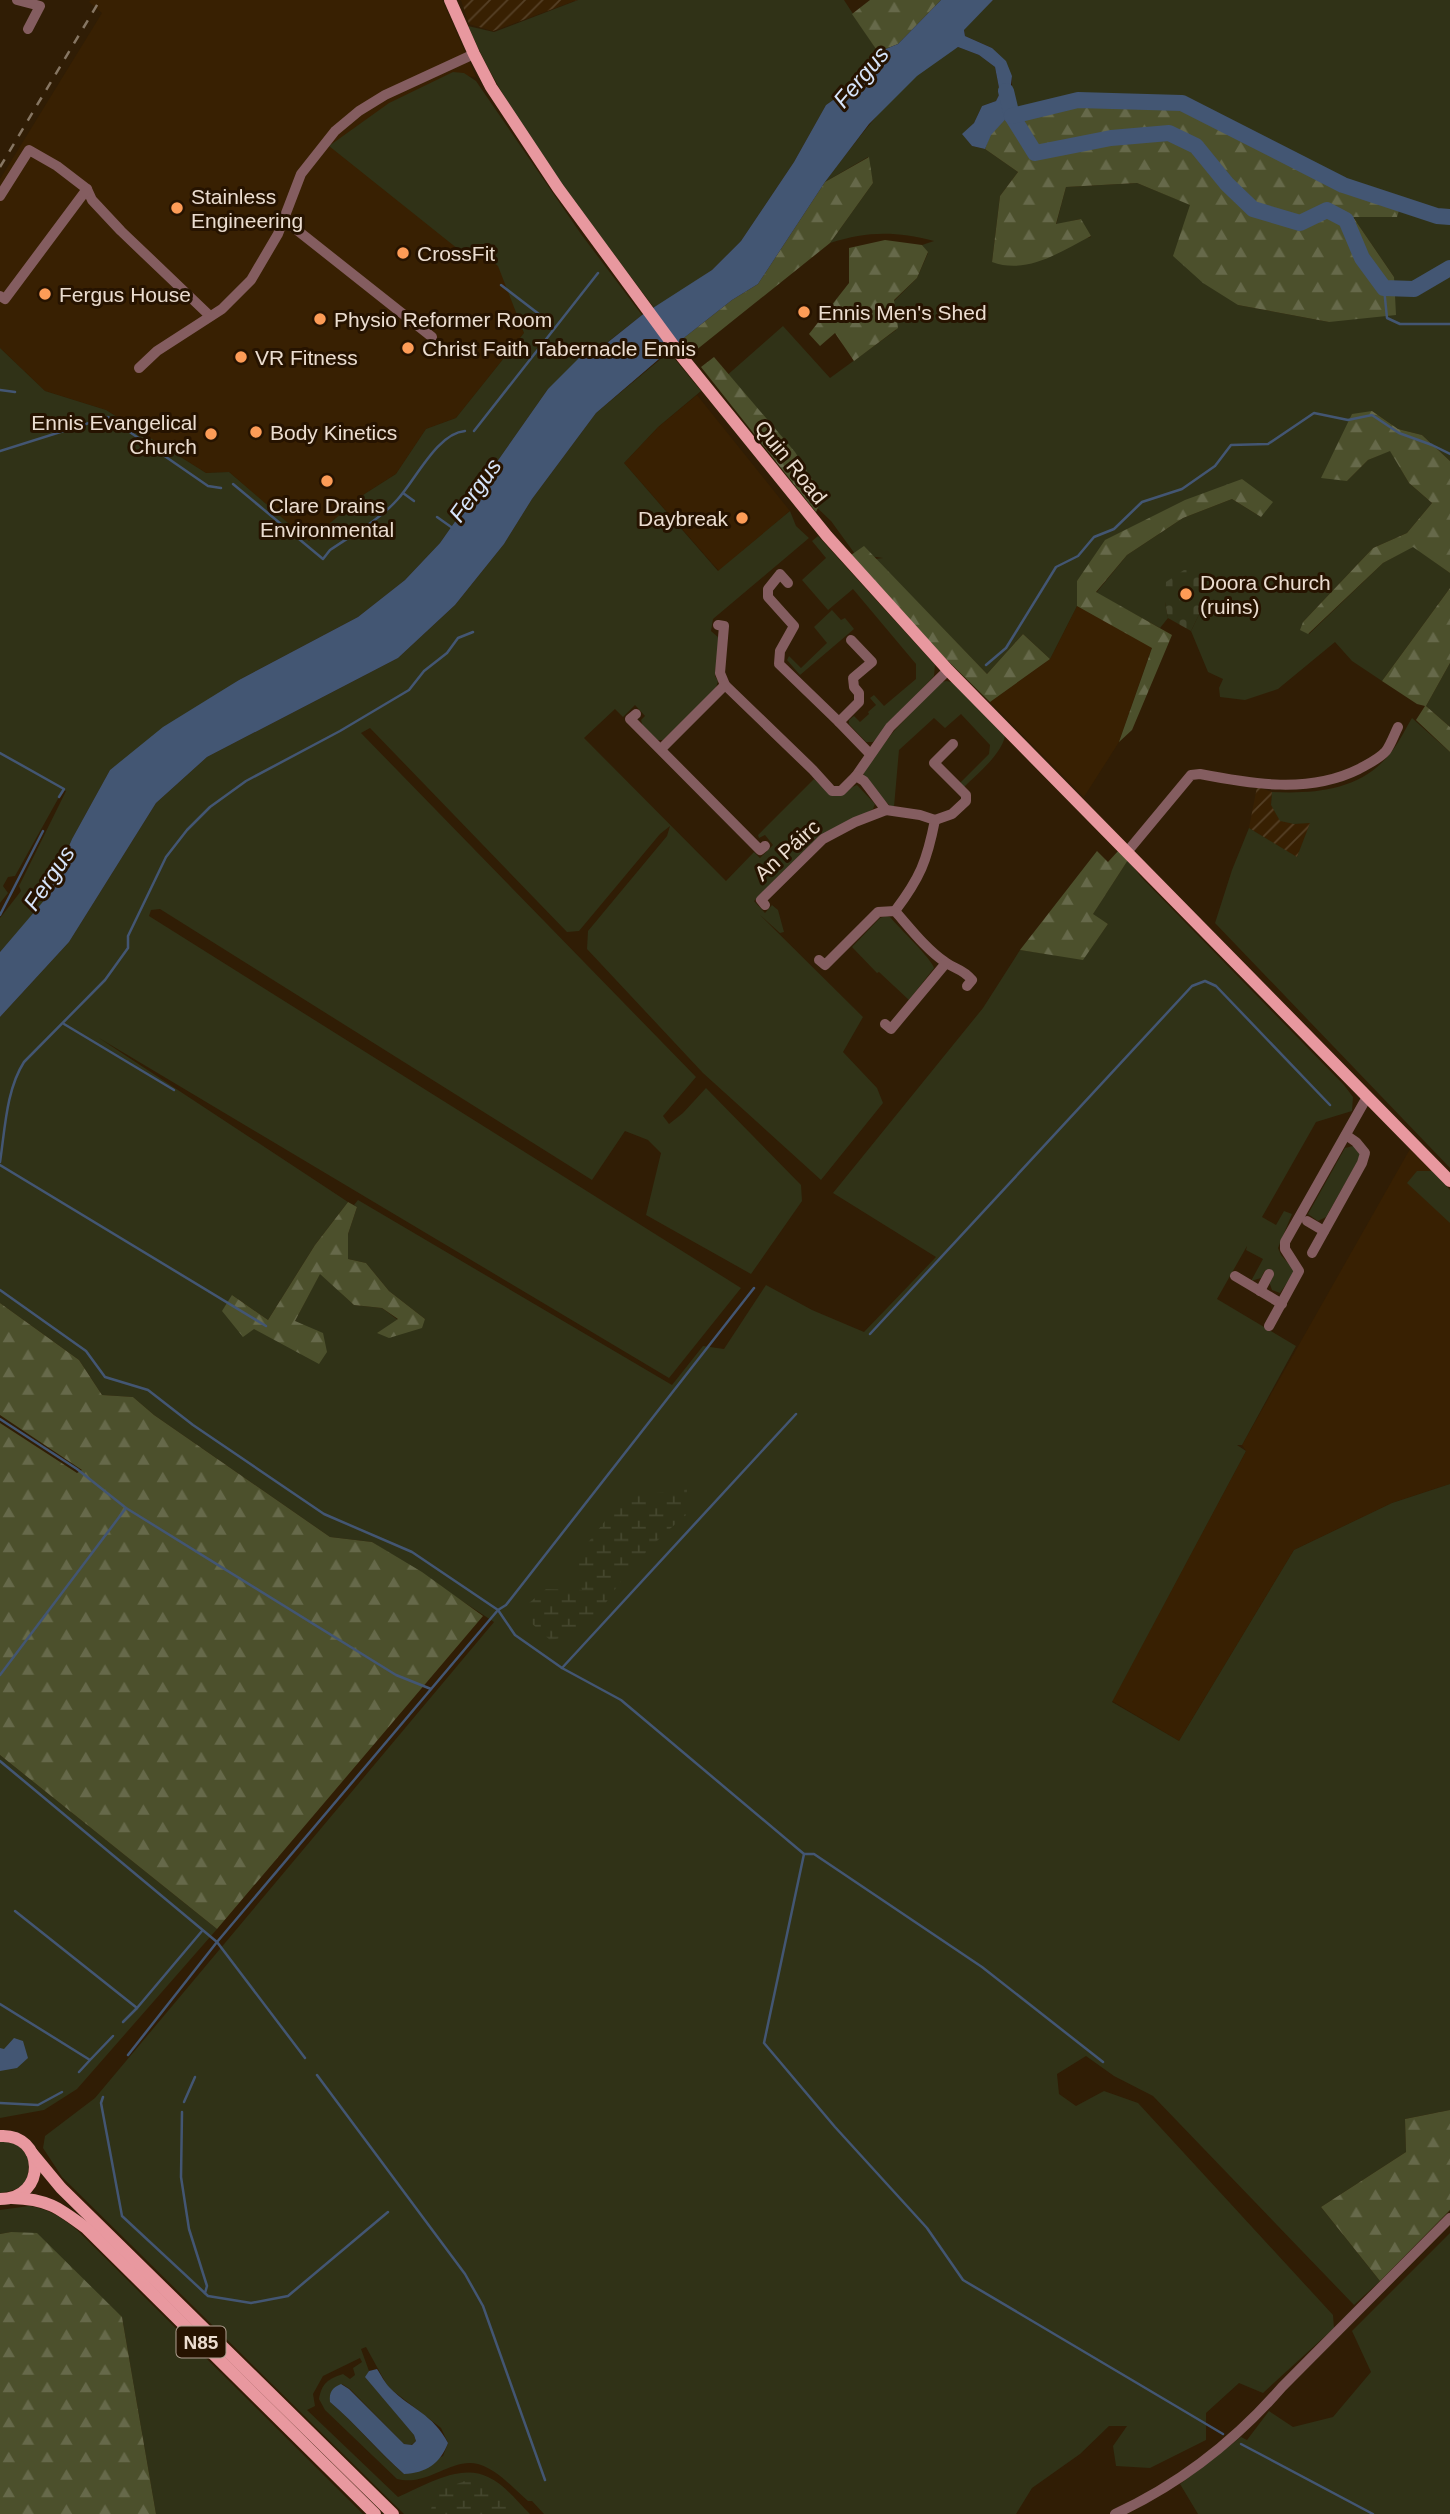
<svg xmlns="http://www.w3.org/2000/svg" width="1450" height="2514" viewBox="0 0 1450 2514" font-family="Helvetica,sans-serif">
	<style>
		.built { fill: #382002 }
		.industrial { fill: url(#industrial-furrows) }
		.green { fill: #303217; fill-rule: evenodd }
		.forest { fill: url(#forest-firs) }
		.wetland { fill: url(#wetland-marsh) }
		.cemetery { fill: url(#cemetery-stones) }
		.water { fill: #435673 }
		.lines { fill: none; stroke-linecap: round; stroke-linejoin: round }
		.stream { stroke: #435673; stroke-width: 2.5 }
		.river { stroke: #435673; stroke-width: 16 }
		.minor { stroke: #845d60; stroke-width: 10 }
		.major { stroke: #e8989f; stroke-width: 12 }
		.rail { stroke: #867663; stroke-width: 2.5; stroke-dasharray: 9 9; stroke-linecap: butt }
		.poi-dot { fill: #fd9c57; stroke: #261300; stroke-width: 2.5 }
		.labels { text-anchor: middle; dominant-baseline: central; stroke-width: 6; stroke-linejoin: round; paint-order: stroke }
		.shield { fill: #261300; stroke: #b0a092; stroke-width: 2 }
		.shield-label { font-size: 19px; font-weight: bold; fill: #ebddd0 }
		.poi-label { font-size: 21px; fill: #ebddd0; stroke: #261300; text-anchor: start }
		.street-label { font-size: 21px; fill: #ebddd0; stroke: #261300 }
		.water-label { font-size: 23px; font-style: italic; fill: #d6e4fa; stroke: #261300 }
	</style>
	<defs>
		<pattern id="industrial-furrows" width="10" height="10" patternUnits="userSpaceOnUse" patternTransform="scale(1.75)"><rect width="10" height="10" fill="#382002"/><path d="M-1 1l2-2M0 10L10 0M9 11l2-2" fill="none" stroke="#554026"/></pattern>
		<pattern id="forest-firs" width="22" height="20" patternUnits="userSpaceOnUse" patternTransform="scale(1.75)"><rect width="22" height="20" fill="#4c502c"/><path d="M5 1l3.5 6h-7zM16 11l3.5 6h-7z" fill="#66694a"/></pattern>
		<pattern id="wetland-marsh" width="20" height="14" patternUnits="userSpaceOnUse" patternTransform="scale(1.75)"><rect width="20" height="14" fill="#303217"/><path d="M1 5h8M5 5V1M11 12h8M15 12V8" fill="none" stroke="#44462d"/></pattern>
		<pattern id="cemetery-stones" width="16" height="16" patternUnits="userSpaceOnUse" patternTransform="scale(1.75)"><rect width="16" height="16" fill="#303217"/><path d="M2 7V4a2 2 0 0 1 4 0v3zM10 15v-3a2 2 0 0 1 4 0v3z" fill="#44462d"/></pattern>
	</defs>
	<rect width="100%" height="100%" fill="#301d05"/>
	<g class="built">
		<path d="M91 0H442L476 77 449 75 473 248 499 266 524 333 456 418 426 429 396 474 363 495 309 542 229 472 206 473 106 410 45 391 0 348V179L102 13 89 2Z"/>
		<path d="M697 395 790 511 719 571 624 463 658 427Z"/>
		<path d="M1077 606 1152 647 1119 742 1084 797 990 702 1050 659Z"/>
		<path d="M1410 1149 1432 1171H1417L1450 1223V1484L1392 1503 1294 1550 1179 1741 1112 1701 1246 1451 1242 1445Z"/>
	</g>
	<g class="industrial">
		<path d="M461 0H577L493 31 469 24Z"/>
		<path d="M1257 787 1272 792 1271 805 1294 824 1311 822 1297 858 1249 828Z"/>
	</g>
	<g class="green">
		<path d="M578 0H844L878 52 856 84 826 105 794 162 741 241 712 270 655 309C590 221 512 127 468 26L494 32Z"/>
		<path d="M993 0H1450V461L1422 435 1398 429 1372 411 1347 481 1368 460 1390 450 1409 483 1432 503 1407 533 1373 548 1303 622 1309 634 1383 563 1413 546 1450 573V588L1382 681 1352 661 1335 642 1278 689 1245 700 1220 697 1219 688 1223 679 1208 672 1191 631 1205 602H1165L1168 618 1160 628 1096 593 1127 555 1183 518 1232 499 1261 517 1242 479 1077 581V606L1050 659 1023 634 987 674 875 559 883 558 855 554 831 521 809 500 716 385 783 326 830 378 896 330 894 301 917 278 928 253 922 245 934 241C895 231 868 231 830 243L873 183 868 157 825 182C861 135 904 74 958 47L979 55 995 67 1000 93 996 101 982 106 974 123 963 134 972 146 985 149 1018 172 1000 196 992 262 1091 237 1080 219 1056 225 1066 187 1137 183 1191 205 1238 305 1329 322 1394 277 1353 217H1396L1401 204 1078 100 1012 116V76L992 48 965 36 964 29Z"/>
		<path d="M453 72 464 73 476 81 581 234 642 315 548 389 440 543 405 580 358 617 239 680 110 770 72 839 48 897 0 952V918L21 891 19 886 66 791 63 790 15 876 8 877 3 886 8 893 0 903V348L45 391 106 410 206 473 229 472 309 541 363 495 396 474 426 429 456 418 524 333 498 266 473 248 463 253 329 146 389 103Z"/>
		<path d="M669 352 701 391 658 427 624 463 718 571 790 511 796 526 809 538 713 619 711 631 719 638 715 676 718 681 716 688 663 740H656L643 727 641 720 645 716 635 705 623 717 615 709 584 738 726 881 754 852 760 858 773 845 765 835 759 838 758 835 814 779 832 796 857 785 875 804 873 809 799 856 754 901 765 913 772 905 778 910 784 932 780 933 760 915 863 1017 843 1052 877 1088 883 1103 821 1180 703 1073 587 949 588 931 667 836 670 826 660 834 579 931 567 932 370 728 361 733 696 1077 663 1116 669 1124 683 1113 706 1088 801 1185 802 1201 751 1274 646 1215 661 1153 648 1140 625 1131 592 1180 160 909 151 910 149 916 741 1288 669 1378 99 1038 348 1202 315 1245 268 1320 232 1295 254 1329 295 1321 320 1273 354 1305 382 1308 398 1320 378 1333 425 1319 389 1291 366 1263 348 1259V1234L357 1207 354 1205 358 1200 672 1385 703 1346 724 1349 766 1285 812 1310 864 1332 936 1257 833 1193 983 1008 1020 950 1083 959 1108 924 1092 915 1128 860 1141 877 1344 1085 1353 1097 1352 1111 1316 1122 1262 1217 1276 1225 1284 1211 1292 1214 1278 1248 1281 1255 1295 1271 1280 1293 1272 1290 1265 1270 1261 1278 1251 1281 1263 1259 1246 1250 1247 1246 1217 1299 1296 1346 1242 1445H1237L1246 1451 1112 1702 1179 1741 1294 1550 1392 1503 1450 1484V2110L1405 2119 1406 2152 1321 2207 1380 2281 1354 2305 1153 2096 1114 2076 1086 2056 1057 2074 1059 2094 1076 2106 1104 2091 1138 2103 1333 2315 1334 2328 1263 2393 1239 2383 1206 2413V2440L1150 2468 1116 2466 1113 2446 1127 2426H1109L1080 2454 1032 2488 1016 2514H544L532 2501H528C513 2488 498 2470 478 2464 452 2457 427 2487 397 2479L325 2410 319 2399C322 2383 328 2379 343 2374L350 2379 355 2375 353 2368 362 2362 360 2358 323 2376 313 2394 315 2406 307 2410 398 2497C424 2486 460 2463 488 2477 504 2484 518 2502 530 2514H404L62 2177 43 2148 45 2136 95 2098 494 1622 372 1542 330 1537 154 1415 133 1397 102 1395 79 1360 0 1303V1017L69 942 156 803 207 757 398 658 455 605 504 544 532 499 596 413ZM366 2347 388 2387 441 2428 448 2443 443 2456 404 2474C377 2451 356 2424 330 2402L342 2384 350 2389 404 2444 411 2445 416 2441 414 2435 366 2377 369 2371 361 2349Z"/>
		<path d="M818 536 935 665 934 676 873 742H866L849 724V720L854 716 860 722 869 714 868 712 876 705 870 698 874 695 884 706 916 679V664L853 589 828 610 802 580 826 558 812 541Z"/>
		<path d="M832 610 841 620 845 618 854 629 800 675 787 660 789 656 801 668 827 643 814 627Z"/>
		<path d="M1450 663V727L1426 706Z"/>
		<path d="M947 681 954 683 1005 736C1001 755 978 773 964 787L960 783 989 754 990 745 961 714 945 728 934 718 899 750 894 807H891L865 780 863 771 894 731 940 682Z"/>
		<path d="M1412 718 1450 752V1168L1215 923 1232 870 1249 828 1297 857 1310 823 1294 824 1280 821 1271 805 1272 792C1317 794 1363 790 1392 751 1400 741 1405 729 1412 718Z"/>
		<path d="M886 916 890 917C899 928 932 959 934 968L909 1000 879 972 877 973 852 947 880 918Z"/>
		<path d="M1353 1146 1359 1150 1360 1157 1326 1217 1318 1221 1308 1214 1345 1148Z"/>
		<path d="M1417 1171H1432L1450 1190V1223L1407 1183Z"/>
		<path d="M0 1755 217 1929 77 2089 44 2110 0 2118Z"/>
		<path d="M0 2141 15 2142 29 2157C28 2184 27 2188 0 2193Z"/>
		<path d="M29 2206C49 2209 61 2217 77 2230L363 2514H156L122 2317 11 2232 0 2234V2210Z"/>
		<path d="M1450 2233V2514H1198L1180 2484 1241 2437 1247 2440 1269 2411 1293 2427 1333 2417 1371 2372 1352 2331Z"/>
	</g>
	<g class="forest">
		<path d="M870 0H941L898 44 878 52 852 14Z"/>
		<path d="M1078 100 1182 103 1343 185 1401 204 1397 217H1353L1394 277 1396 315 1329 322 1238 305 1203 283 1173 256 1190 205 1137 183 1066 187 1056 224 1081 219 1091 236C1060 252 1027 275 992 262L1000 196 1018 172 985 149 990 135 1014 110 1013 116Z"/>
		<path d="M869 157 873 183 830 243 690 355 680 341 732 300 758 284 825 182Z"/>
		<path d="M885 240 922 245 928 252 917 278 894 300 898 328 854 361 835 333 820 346 809 334 849 283V248Z"/>
		<path d="M714 357 795 452 823 497 816 512 701 367Z"/>
		<path d="M1372 411 1398 429 1422 435 1450 461V573L1413 547 1383 563 1308 634 1300 630 1303 622 1373 548 1407 533 1432 503 1409 483 1390 451 1368 460 1347 481 1321 478 1352 414Z"/>
		<path d="M1242 479 1273 502 1261 517 1232 499 1183 518 1127 555 1096 592 1172 635 1132 730 1119 742 1152 648 1077 606V581L1105 540 1185 500Z"/>
		<path d="M864 546 987 674 1023 634 1050 659 990 702 933 646 851 555Z"/>
		<path d="M1450 588V663L1426 706 1450 727V752L1416 720 1425 706 1417 704 1382 681Z"/>
		<path d="M1119 850 1128 860 1093 914 1108 924 1083 960 1020 950 1097 851 1108 862Z"/>
		<path d="M348 1202 357 1207 348 1234V1259L366 1263 389 1291 425 1319 422 1328 389 1338 377 1333 398 1319 382 1308 354 1305 320 1274 295 1321 323 1333 327 1352 319 1364 254 1329 243 1337 222 1311 232 1295 268 1320 315 1245Z"/>
		<path d="M0 1303 79 1360 102 1395 133 1397 154 1415 330 1537 372 1542 422 1572 483 1616 217 1929 0 1755V1423L77 1473 82 1470 0 1415Z"/>
		<path d="M1450 2110V2210L1380 2281 1321 2207 1406 2152 1405 2119Z"/>
		<path d="M11 2232 37 2233 122 2317 156 2514H0V2234Z"/>
	</g>
	<g class="wetland">
		<path d="M687 1489 686 1515C664 1533 643 1554 625 1576 599 1608 596 1633 550 1640L529 1621V1603L546 1589 582 1590 575 1559 624 1497Z"/>
		<path d="M473 2478 507 2504 512 2514H430L435 2492Z"/>
	</g>
	<path class="cemetery" d="M1184 570 1198 571 1206 577 1205 602 1191 631 1168 618 1165 602 1166 582Z"/>
	<g class="water">
		<path d="M941 0H993L964 30 965 36 992 48 1006 61 1012 76 1010 93 1014 110 991 135 985 149 972 146 962 134 974 123 982 106 996 101 1000 93 995 67 979 55 958 47 917 76 869 124 825 182 758 284 732 300 680 341 596 413 532 499 504 544 455 605 398 658 207 757 156 803 69 942 0 1017V952L47 897 72 839 110 770 163 727 239 680 358 617 405 580 440 543 548 389 579 358 592 355 642 315 712 270 741 241 794 162 826 105 856 84 878 52 898 44Z"/>
		<path d="M14 2038 23 2041 28 2058 17 2068 0 2071V2048L4 2049Z"/>
		<path d="M377 2369C381 2375 385 2383 390 2388 411 2409 433 2414 448 2443 440 2464 426 2473 404 2474 378 2451 356 2424 330 2402 329 2392 332 2388 341 2384L349 2389 404 2444 412 2445 416 2441 414 2435 365 2377 369 2371Z"/>
	</g>
	<g class="lines">
		<g class="stream">
			<path d="M501 285 548 321"/>
			<path d="M1384 288 1387 318 1400 324H1450"/>
			<path d="M0 390 15 392"/>
			<path d="M474 431 598 273"/>
			<path d="M0 451 108 417 208 486 221 488"/>
			<path d="M233 484 323 559 330 550C352 535 379 520 397 500 415 481 437 433 465 431"/>
			<path d="M403 493 414 501"/>
			<path d="M437 517 454 529"/>
			<path d="M986 665 1006 648 1056 567 1078 556 1094 537 1114 529 1142 502 1182 489 1215 466 1231 445 1268 444 1314 413 1348 420 1372 415 1399 433 1432 445 1450 454"/>
			<path d="M0 753 64 789 59 797"/>
			<path d="M0 915 43 831"/>
			<path d="M64 1024 174 1090"/>
			<path d="M0 1162C5 1130 6 1090 24 1062L105 980 128 948V936L166 857 187 830 210 807 246 781 340 731 409 690 424 671 447 653 458 638 473 632"/>
			<path d="M0 1165 266 1326"/>
			<path d="M0 1290 86 1351 105 1377 148 1390 193 1425 324 1514 412 1552 498 1610 515 1635 562 1668 621 1700 804 1854H814L982 1967 1103 2062"/>
			<path d="M870 1334 1192 986 1205 981 1216 986 1330 1105"/>
			<path d="M0 1419 77 1469 126 1508 396 1675 431 1689"/>
			<path d="M562 1668 796 1414"/>
			<path d="M0 1675 126 1508"/>
			<path d="M0 1761 217 1942 305 2058"/>
			<path d="M804 1854 764 2043 835 2127 927 2228 963 2280 1223 2434"/>
			<path d="M15 1911 137 2008 123 2022"/>
			<path d="M0 2004 90 2060 79 2072"/>
			<path d="M137 2008 202 1931"/>
			<path d="M128 2055 217 1942 498 1610 506 1605 754 1288"/>
			<path d="M91 2059 113 2036"/>
			<path d="M317 2075 465 2274 483 2306 545 2480"/>
			<path d="M103 2097 101 2103 122 2216 208 2296 251 2303 288 2296 388 2212"/>
			<path d="M184 2102 195 2077"/>
			<path d="M0 2103 38 2105 62 2092"/>
			<path d="M182 2112 181 2177 189 2229 207 2286 205 2293"/>
			<path d="M1241 2444 1373 2514"/>
		</g>
		<g class="river">
			<path d="M1006 91 1012 116 1035 153 1111 138 1169 133 1196 146 1227 184 1253 209 1300 223 1327 210 1346 220 1362 258 1384 288 1414 289 1450 268"/>
			<path d="M1012 116 1078 100 1182 103 1343 185 1437 216 1450 217"/>
		</g>
		<g class="minor">
			<path d="M17 0 40 6 28 29"/>
			<path d="M0 196 29 150 57 166 87 189 92 200 121 231 210 316"/>
			<path d="M283 219 432 337"/>
			<path d="M0 296 5 299 87 189"/>
			<path d="M139 368 157 351 222 309 251 280 278 234 301 174 335 131 359 111 385 95 474 54"/>
			<path d="M788 583 780 574 768 589V597L794 626 780 651 779 664 839 722"/>
			<path d="M718 625 724 626 720 673 725 685 813 770 832 791H841L856 776 890 727 948 670"/>
			<path d="M851 640 872 662 853 678 854 687 859 693V702L839 722 870 754"/>
			<path d="M636 714 630 719 760 850 765 846"/>
			<path d="M661 749 725 685"/>
			<path d="M886 810 920 815 935 820C927 861 920 878 895 911"/>
			<path d="M935 820 952 814 966 801V795L934 763 953 744"/>
			<path d="M1127 852 1191 775 1200 774C1252 784 1309 794 1359 769 1368 764 1379 759 1386 751 1391 744 1394 735 1398 727"/>
			<path d="M765 905 761 900 823 839 855 822 886 810 864 781 856 776"/>
			<path d="M819 960 825 965 878 912 895 911C910 928 926 949 945 962 956 970 962 968 972 980L967 986"/>
			<path d="M885 1024 891 1029 946 963"/>
			<path d="M1307 1221 1324 1231"/>
			<path d="M1312 1253 1362 1163 1365 1153 1356 1142 1346 1135"/>
			<path d="M1235 1276 1282 1304"/>
			<path d="M1260 1291 1269 1274"/>
			<path d="M1269 1326 1299 1271 1285 1249V1242L1367 1097"/>
			<path d="M1115 2514C1180 2484 1235 2441 1282 2387L1450 2218"/>
		</g>
		<g class="major">
			<path d="M450 0 474 54 491 87 558 188 682 357 827 536 948 670 1450 1181"/>
			<path d="M0 2136C45 2133 48 2199 0 2199"/>
			<path d="M32 2153 61 2188 393 2514"/>
			<path d="M12 2198C47 2199 58 2207 86 2228L375 2514"/>
		</g>
		<path class="rail" d="M0 167 100 0"/>
	</g>
	<g class="poi-dot">
		<circle cx="177" cy="208" r="7"/>
		<circle cx="403" cy="253" r="7"/>
		<circle cx="45" cy="294" r="7"/>
		<circle cx="804" cy="312" r="7"/>
		<circle cx="320" cy="319" r="7"/>
		<circle cx="408" cy="348" r="7"/>
		<circle cx="241" cy="357" r="7"/>
		<circle cx="256" cy="432" r="7"/>
		<circle cx="211" cy="434" r="7"/>
		<circle cx="327" cy="481" r="7"/>
		<circle cx="742" cy="518" r="7"/>
		<circle cx="1186" cy="594" r="7"/>
	</g>
	<g class="labels">
		<rect class="shield" x="176.5" y="2326.5" width="49" height="31" rx="5"/>
		<g class="shield-label">
			<text x="201" y="2342">N85</text>
		</g>
		<g class="poi-label">
			<text x="191" y="196">Stainless<tspan x="191" dy="24">Engineering</tspan></text>
			<text x="417" y="253">CrossFit</text>
			<text x="59" y="294">Fergus House</text>
			<text x="818" y="312">Ennis Men's Shed</text>
			<text x="334" y="319">Physio Reformer Room</text>
			<text x="422" y="348">Christ Faith Tabernacle Ennis</text>
			<text x="255" y="357">VR Fitness</text>
			<text x="197" y="422" text-anchor="end">Ennis Evangelical<tspan x="197" dy="24">Church</tspan></text>
			<text x="270" y="432">Body Kinetics</text>
			<text x="327" y="505" text-anchor="middle">Clare Drains<tspan x="327" dy="24">Environmental</tspan></text>
			<text x="728" y="518" text-anchor="end">Daybreak</text>
			<text x="1200" y="582">Doora Church<tspan x="1200" dy="24">(ruins)</tspan></text>
		</g>
		<g class="street-label">
			<text transform="translate(791 462) rotate(51)">Quin Road</text>
			<text transform="translate(787 850) rotate(-42)">An Páirc</text>
		</g>
		<g class="water-label">
			<text transform="translate(861 77) rotate(-50)">Fergus</text>
			<text transform="translate(475 490) rotate(-54)">Fergus</text>
			<text transform="translate(49 878) rotate(-56)">Fergus</text>
		</g>
	</g>
</svg>
